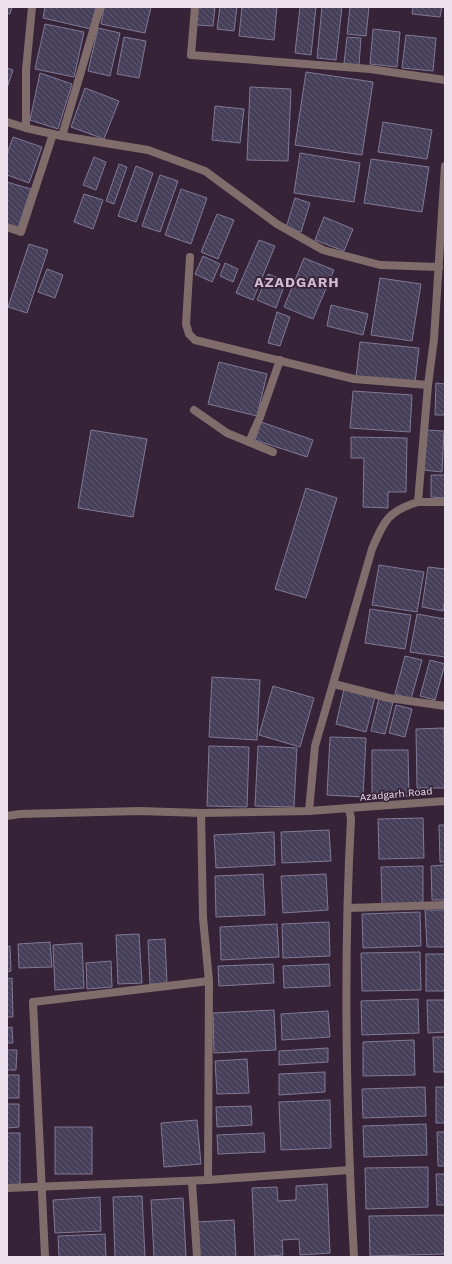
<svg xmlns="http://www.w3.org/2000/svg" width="452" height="1264" viewBox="0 0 452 1264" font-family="'Work Sans',sans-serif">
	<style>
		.building { fill: url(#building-back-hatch); stroke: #807996 }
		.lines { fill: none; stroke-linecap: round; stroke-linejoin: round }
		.service { stroke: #806d6b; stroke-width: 8 }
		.minor { stroke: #806d6b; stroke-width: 8 }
		.tertiary { stroke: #806d6b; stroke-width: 8 }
		.labels { text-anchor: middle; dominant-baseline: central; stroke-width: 3.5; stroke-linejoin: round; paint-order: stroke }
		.street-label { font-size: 10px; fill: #ece0ed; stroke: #362337 }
		.district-label { font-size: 14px; font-weight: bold; letter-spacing: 1px; fill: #d3bad4; stroke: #362337 }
	</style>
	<defs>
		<pattern id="building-back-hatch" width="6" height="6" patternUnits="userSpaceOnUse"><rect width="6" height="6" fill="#463f59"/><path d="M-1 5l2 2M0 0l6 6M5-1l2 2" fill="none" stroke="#615a71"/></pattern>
	</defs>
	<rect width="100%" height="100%" fill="#362337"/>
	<g class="building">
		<path d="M7 7H12L10 14 7 13Z"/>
		<path d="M45 7H96L91 29 43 18Z"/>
		<path d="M104 7H151L145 33 101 24Z"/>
		<path d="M198 7H215L213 26 196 25Z"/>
		<path d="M220 7H237L234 31 217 29Z"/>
		<path d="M242 7H277L274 40 239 36Z"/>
		<path d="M300 7H316L311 55 295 53Z"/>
		<path d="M322 7H342L336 60 317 58Z"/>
		<path d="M350 7H369L366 36 347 34Z"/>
		<path d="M413 7H442L440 17 412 14Z"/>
		<path d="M45 24 84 32 74 77 35 69Z"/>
		<path d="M98 28 120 33 110 76 88 71Z"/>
		<path d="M373 29 400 32 397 67 370 64Z"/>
		<path d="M406 35 436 38 433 71 402 68Z"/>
		<path d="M124 37 146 41 139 78 117 74Z"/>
		<path d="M347 37 361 38 359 65 344 63Z"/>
		<path d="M7 68 13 70 7 88Z"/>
		<path d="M306 72 373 82 362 155 295 145Z"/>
		<path d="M40 73 72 84 58 129 30 120Z"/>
		<path d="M250 87 291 89 288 161 247 160Z"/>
		<path d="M85 88 119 101 104 139 71 127Z"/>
		<path d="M215 106 244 109 240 143 212 140Z"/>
		<path d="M383 122 432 130 427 159 378 152Z"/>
		<path d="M13 137 42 147 29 183 7 175V154Z"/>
		<path d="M300 153 360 163 354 202 294 193Z"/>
		<path d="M94 157 106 162 96 190 83 185Z"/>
		<path d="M371 159 429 167 422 212 364 203Z"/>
		<path d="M119 164 127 167 114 204 106 201Z"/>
		<path d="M136 166 153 173 136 222 118 216Z"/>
		<path d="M160 175 178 181 160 232 142 226Z"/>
		<path d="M7 182 31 189 18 228 7 225Z"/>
		<path d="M181 189 207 198 191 244 165 235Z"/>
		<path d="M84 194 103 200 93 229 74 222Z"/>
		<path d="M295 198 310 203 301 232 286 228Z"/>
		<path d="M217 214 234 220 218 259 201 252Z"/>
		<path d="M324 217 353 229 344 251 315 240Z"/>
		<path d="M259 240 275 246 253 300 236 293Z"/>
		<path d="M29 244 48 250 27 313 8 307Z"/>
		<path d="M203 256 220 264 212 282 195 274Z"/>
		<path d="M304 258 334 270 313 319 284 307Z"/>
		<path d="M225 263 238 269 233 282 220 276Z"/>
		<path d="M47 269 63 275 55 298 38 292Z"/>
		<path d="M268 274 286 281 276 308 257 300Z"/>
		<path d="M380 278 421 284 412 341 371 335Z"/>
		<path d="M331 305 368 314 363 335 327 326Z"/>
		<path d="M277 312 290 317 280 346 268 343Z"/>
		<path d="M360 342 419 348 415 383 356 377Z"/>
		<path d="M219 362 267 374 257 416 208 404Z"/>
		<path d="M436 383 445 384V415H435Z"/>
		<path d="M353 391 412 395 410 432 350 428Z"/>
		<path d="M261 422 313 440 307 457 255 440Z"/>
		<path d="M91 430 147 439 133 517 78 508Z"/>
		<path d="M426 430 444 431 442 472 423 470Z"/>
		<path d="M351 437 407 438 406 492H388V508L363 507 364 458H351Z"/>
		<path d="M431 475H445V498L431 497Z"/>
		<path d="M306 488 337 498 306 598 275 589Z"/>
		<path d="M379 565 424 572 417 612 372 605Z"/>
		<path d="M428 567 445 569V599L443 611 422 607Z"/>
		<path d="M370 609 411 615 405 649 365 643Z"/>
		<path d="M417 614 445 619V657L410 652Z"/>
		<path d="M405 656 422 660 411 699 395 694Z"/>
		<path d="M430 660 445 664 435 700 420 696Z"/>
		<path d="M212 677 260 680 257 740 209 737Z"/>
		<path d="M273 686 314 698 300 747 259 735Z"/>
		<path d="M344 689 375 697 366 732 336 724Z"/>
		<path d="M379 698 393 702 385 734 371 731Z"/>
		<path d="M396 705 412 709 405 737 389 733Z"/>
		<path d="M444 728 445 788H417L416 729Z"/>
		<path d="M330 737 366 738 363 797 327 795Z"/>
		<path d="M209 746 249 747 247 807 207 806Z"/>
		<path d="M258 746 297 748 294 807 255 806Z"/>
		<path d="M372 750H408L409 796 372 797Z"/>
		<path d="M423 818 424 858 379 859 378 819Z"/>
		<path d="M439 825H445V862H440Z"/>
		<path d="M329 830 331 861 282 863 281 832Z"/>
		<path d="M274 832 275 865 216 868 214 835Z"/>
		<path d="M445 865V900H432L431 866Z"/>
		<path d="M423 866V904L382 905 381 867Z"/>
		<path d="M263 874 265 915 216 917 215 876Z"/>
		<path d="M326 874 328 910 283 913 281 876Z"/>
		<path d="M425 910H445V947H427Z"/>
		<path d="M420 912 421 946 363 948 362 914Z"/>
		<path d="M329 922 330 956 283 958 282 924Z"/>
		<path d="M277 924 279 957 221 960 220 927Z"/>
		<path d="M139 934 142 983 118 984 116 935Z"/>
		<path d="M165 939 167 984H150L148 940Z"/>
		<path d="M50 942 52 967 19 968 18 944Z"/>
		<path d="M82 943 84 988 55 990 53 945Z"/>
		<path d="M10 946 11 971 7 972V947Z"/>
		<path d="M420 952 421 990 362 991 361 953Z"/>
		<rect x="426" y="954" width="19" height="37"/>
		<path d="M111 961 112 987 87 989 86 963Z"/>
		<path d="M273 964 274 983 219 986 218 966Z"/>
		<path d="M329 964 330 986 284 988 283 966Z"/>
		<path d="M12 978 13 1017H7V979Z"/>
		<path d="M418 999 419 1033 362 1035 361 1001Z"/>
		<path d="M427 1000H445V1032L428 1033Z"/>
		<path d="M274 1010 276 1050 214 1053 213 1013Z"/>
		<path d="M328 1011 330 1037 282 1040 281 1014Z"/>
		<path d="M12 1027 13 1043H7V1028Z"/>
		<path d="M433 1037H445V1072H434Z"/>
		<path d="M414 1040 415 1075 363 1076V1042Z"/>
		<path d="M328 1048V1062L279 1065V1051Z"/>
		<path d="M7 1050H17L16 1070H7Z"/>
		<path d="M247 1059 249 1093 217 1094 215 1061Z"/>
		<path d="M325 1072V1092L279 1095V1074Z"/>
		<rect x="7" y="1075" width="12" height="23"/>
		<path d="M425 1087 426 1116 363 1118 362 1089Z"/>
		<rect x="436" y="1087" width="9" height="36"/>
		<path d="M330 1100 331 1148 281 1150 279 1102Z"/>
		<path d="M7 1104H19V1127L7 1128Z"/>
		<path d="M251 1106 252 1125 217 1127 216 1107Z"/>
		<path d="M197 1120 201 1164 164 1167 161 1123Z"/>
		<path d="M426 1124 427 1155 364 1157 363 1126Z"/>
		<rect x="55" y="1127" width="37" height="47"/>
		<path d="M437 1132H445V1166H438Z"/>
		<rect x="7" y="1133" width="13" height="52"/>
		<path d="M264 1133 265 1152 218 1154 217 1135Z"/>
		<path d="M428 1167V1207L366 1209 365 1168Z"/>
		<path d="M436 1174H445V1205H437Z"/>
		<path d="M327 1184 330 1253 300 1255 299 1239 282 1240 283 1255 255 1257 252 1188 277 1187 278 1201 296 1200V1186Z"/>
		<path d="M142 1196 145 1257H115L113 1197Z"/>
		<path d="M100 1197 101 1231 55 1233 53 1200Z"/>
		<path d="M183 1198 186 1257H154L151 1200Z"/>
		<path d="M445 1215V1254L370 1256 369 1216Z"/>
		<path d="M234 1220 236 1257H198L197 1222Z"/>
		<path d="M105 1234 106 1257H59L58 1236Z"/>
	</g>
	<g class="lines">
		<g class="service">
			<path d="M190 257 186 324 189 334 195 340 354 379 428 385"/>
			<path d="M194 410 227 433 273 452"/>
			<path d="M249 442 260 417 280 360"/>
			<path d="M334 684 389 698 445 706"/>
			<path d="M348 908 445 905"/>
			<path d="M33 1002 209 981"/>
			<path d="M208 1180 350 1170"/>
			<path d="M192 1182 197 1257"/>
			<path d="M7 1188 208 1180 209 981 203 918 201 813"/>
		</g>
		<g class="minor">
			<path d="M195 7 191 55 370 69 445 80"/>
			<path d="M7 122 26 128 62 136 148 150 205 171 277 224 323 250 380 265 439 267"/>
			<path d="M26 128V70L32 7"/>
			<path d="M62 136 100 7"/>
			<path d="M7 227 21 232 53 134"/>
			<path d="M418 502H445"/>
			<path d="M349 808 445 801"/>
			<path d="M309 811 315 746 372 549C384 521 388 511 418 502L428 385 434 339 445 166"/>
			<path d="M33 1002 45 1257"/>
		</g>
		<path class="tertiary" d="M7 816 20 814 140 811 201 813 309 811 349 808 351 819C343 964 346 1111 354 1257"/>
	</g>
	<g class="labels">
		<g class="street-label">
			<text transform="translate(396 794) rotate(-5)">Azadgarh Road</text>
		</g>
		<g class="district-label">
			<text x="297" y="282">AZADGARH</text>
		</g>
	</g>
	<rect width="452" height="1264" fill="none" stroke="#ece0ed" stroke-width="16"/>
</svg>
